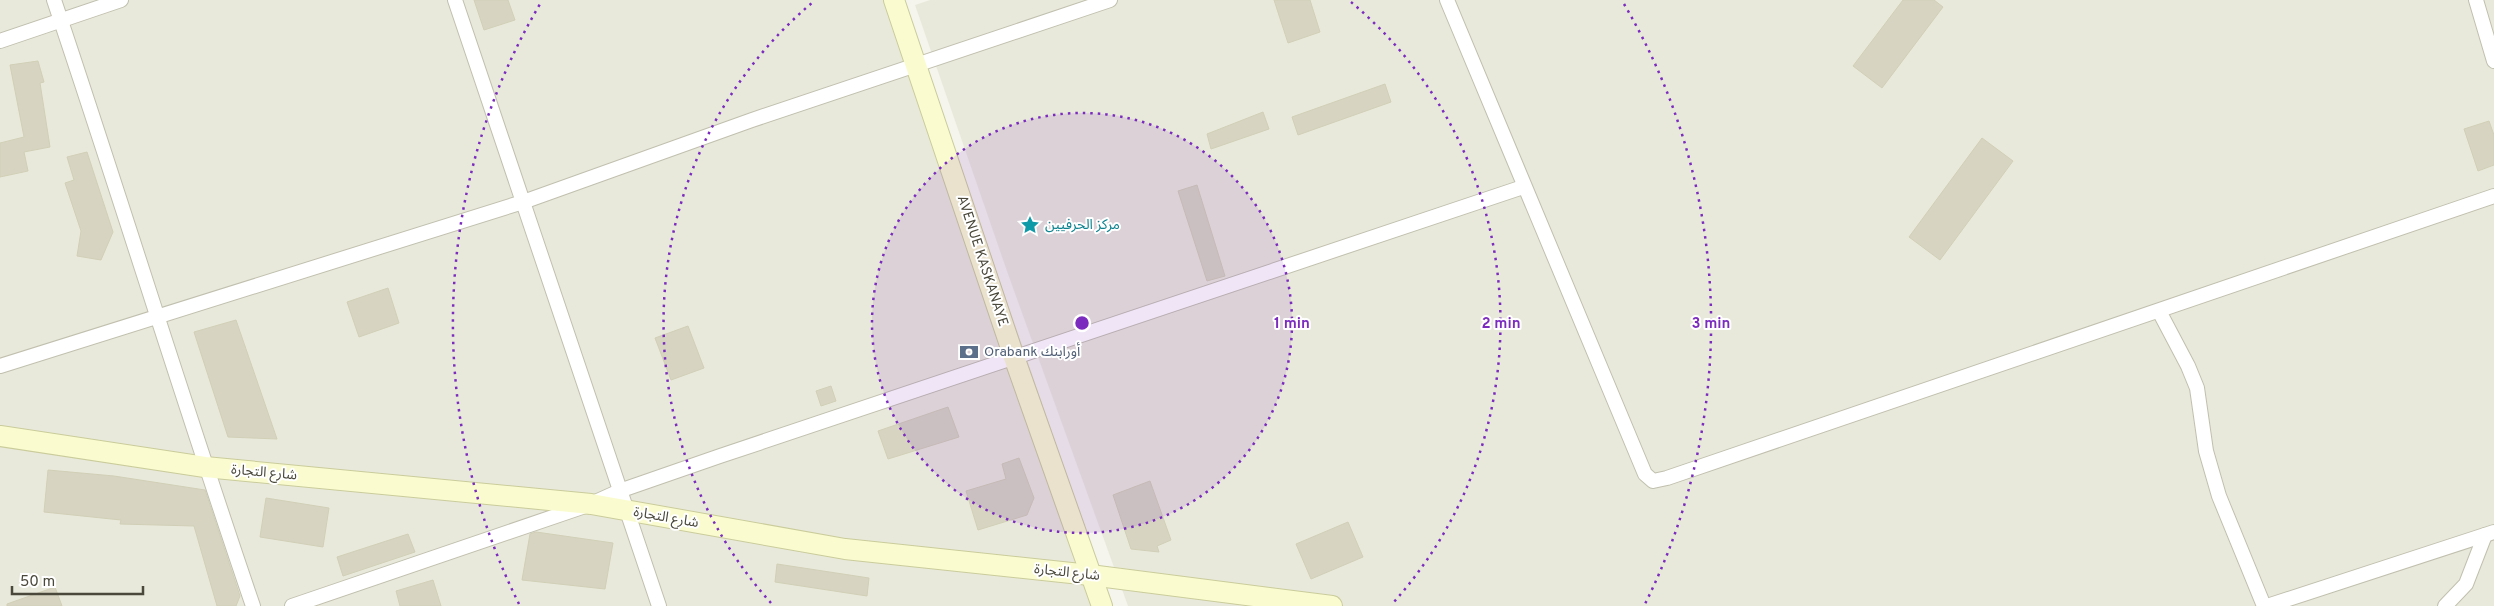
<svg xmlns="http://www.w3.org/2000/svg" width="2494" height="606" viewBox="0 0 2494 606" font-family="Overpass,'Noto Sans Arabic',sans-serif">
	<style>
		.residential { fill: #e9e9db }
		.building { fill: #d7d5c2; stroke: #d1cfb6 }
		.lines { fill: none; stroke-linecap: round; stroke-linejoin: round }
		.street-casing { stroke: #c1c0af; stroke-width: 16 }
		.secondary-casing { stroke: #cacc9b; stroke-width: 22 }
		.street { stroke: #fff; stroke-width: 14 }
		.secondary { stroke: #fafcd0; stroke-width: 20 }
		.ring { fill: none; stroke: #7b2cbf; stroke-width: 2.5; stroke-dasharray: 2.5 5 }
		.labels { text-anchor: middle; dominant-baseline: central; stroke-width: 4; stroke-linejoin: round; paint-order: stroke }
		.culture-label { font-size: 14px; fill: #0d838f; stroke: #fff; text-anchor: start }
		.street-label { font-size: 14px; fill: #4a483a; stroke: #fff }
		.service-label { font-size: 14px; fill: #4e5e75; stroke: #fff; text-anchor: start }
		.centre { fill: #7b2cbf; stroke: #fff; stroke-width: 2.5 }
		.ring-label { font-size: 15px; text-anchor: middle; font-weight: bold; fill: #7b2cbf; stroke: #fff; stroke-width: 4; stroke-linejoin: round; paint-order: stroke }
	</style>
	<rect width="100%" height="100%" fill="#f5f5ed"/>
	<g class="residential">
		<path d="M0 0H903L1112 606H0Z"/>
		<path d="M930 0H2494V606H1128L1008 274 915 5Z"/>
	</g>
	<g class="building">
		<path d="M474 0H508L515 20 484 30Z"/>
		<path d="M1274 0H1310L1320 32 1288 43Z"/>
		<path d="M1903 0H1934L1943 7 1882 88 1853 66Z"/>
		<path d="M38 61 44 82 40 83 50 147 24 152 28 171 0 177V143L24 137 10 65Z"/>
		<path d="M1385 84 1391 102 1298 135 1292 117Z"/>
		<path d="M1263 112 1269 129 1211 149 1207 134Z"/>
		<path d="M2489 121 2494 135V165L2478 171 2464 129Z"/>
		<path d="M1982 138 2013 161 1940 260 1909 237Z"/>
		<path d="M87 152 113 232 101 260 77 256 81 231 65 183 74 180 67 157Z"/>
		<path d="M1197 185 1225 276 1207 281 1178 191Z"/>
		<path d="M388 288 399 323 359 337 347 302Z"/>
		<path d="M236 320 277 439 228 437 194 332Z"/>
		<path d="M688 326 704 368 671 380 655 338Z"/>
		<path d="M831 386 836 401 821 406 816 391Z"/>
		<path d="M948 407 959 437 888 459 878 431Z"/>
		<path d="M1019 458 1034 498 1027 515 978 530 966 491 1006 479 1002 464Z"/>
		<path d="M48 470 114 476 205 490 240 596 236 606H217L194 526 120 524 121 520 44 512Z"/>
		<path d="M1150 481 1171 540 1157 546 1159 552 1131 549 1113 495Z"/>
		<path d="M266 498 329 508 323 547 260 537Z"/>
		<path d="M1348 522 1363 557 1311 579 1296 544Z"/>
		<path d="M536 532 613 543 605 589 522 580 530 534Z"/>
		<path d="M408 534 415 552 343 576 337 557Z"/>
		<path d="M777 564 869 578 867 596 775 582Z"/>
		<path d="M433 580 441 606H400L396 591Z"/>
		<path d="M55 587 62 606H7V604Z"/>
	</g>
	<g class="lines">
		<g class="street-casing">
			<g id="street">
				<path d="M54 0C122 202 184 405 253 606"/>
				<path d="M455 0 659 606"/>
				<path d="M1447 0 1645 474 1653 481 1667 478 2494 196"/>
				<path d="M2476 0 2494 61"/>
				<path d="M0 41 121 0"/>
				<path d="M2159 311 2188 366 2197 388 2206 451 2219 496 2264 606"/>
				<path d="M0 366 523 202 752 120 1110 0"/>
				<path d="M292 606 591 504 622 490 720 456 1523 187"/>
				<path d="M2267 606 2494 532"/>
				<path d="M2445 606 2466 584 2485 535"/>
			</g>
		</g>
		<g class="secondary-casing">
			<g id="secondary">
				<path d="M894 0 1014 357 1102 606"/>
				<path d="M0 436 205 467 591 504 845 549 1090 575 1332 606"/>
			</g>
		</g>
		<use href="#street" class="street"/>
		<use href="#secondary" class="secondary"/>
	</g>
	<circle cx="1082" cy="323" r="210" fill="#7b2cbf" fill-opacity=".12"/>
	<g class="ring">
		<circle cx="1082" cy="323" r="210"/>
		<path d="M771 603A419 419 0 0 1 813 2M1351 2A419 419 0 0 1 1393 603"/>
		<path d="M519 604A629 629 0 0 1 540 4M1624 4A629 629 0 0 1 1645 604"/>
	</g>
	<defs>
		<g id="sight-bare" transform="scale(1.5)"><path d="M0-6L1.8-2.2L6-1.7L2.9 1.2L3.7 5.4L0 3.3L-3.7 5.4L-2.9 1.2L-6-1.7L-1.8-2.2Z" fill="#0f9aa8" stroke="#fff" stroke-width="2.5" paint-order="stroke"/></g>
		<g id="bank-bare" transform="scale(1.5)"><path d="M-6-4H6V4H-6ZM0-2.3a2.3 2.3 0 1 0 0 4.6a2.3 2.3 0 1 0 0-4.6Z" fill="#5c6f8a" stroke="#fff" stroke-width="2.5" paint-order="stroke"/></g>
	</defs>
	<g fill-rule="evenodd">
		<use href="#sight-bare" x="1030" y="225"/>
		<use href="#bank-bare" x="969" y="352"/>
	</g>
	<g class="labels">
		<g class="culture-label">
			<text x="1045" y="225">مركز الحرفيين</text>
		</g>
		<g class="street-label">
			<text transform="translate(982 261) rotate(72)">AVENUE KASKANAYE</text>
			<text transform="translate(264 473) rotate(5)">شارع التجارة</text>
			<text transform="translate(666 518) rotate(10)">شارع التجارة</text>
			<text transform="translate(1067 573) rotate(6)">شارع التجارة</text>
		</g>
		<g class="service-label">
			<text x="984" y="352">Orabank أورابنك</text>
		</g>
	</g>
	<circle cx="1082" cy="323" r="8" class="centre"/>
	<g class="ring-label">
		<text x="1292" y="328">1 min</text>
		<text x="1501" y="328">2 min</text>
		<text x="1711" y="328">3 min</text>
	</g>
	<path d="M12 586v8h131v-8" fill="none" stroke="#4a483a" stroke-width="2.5"/>
	<text x="20" y="586" font-size="15" fill="#4a483a" stroke="#ffffff" stroke-width="4" paint-order="stroke">50 m</text>
</svg>
